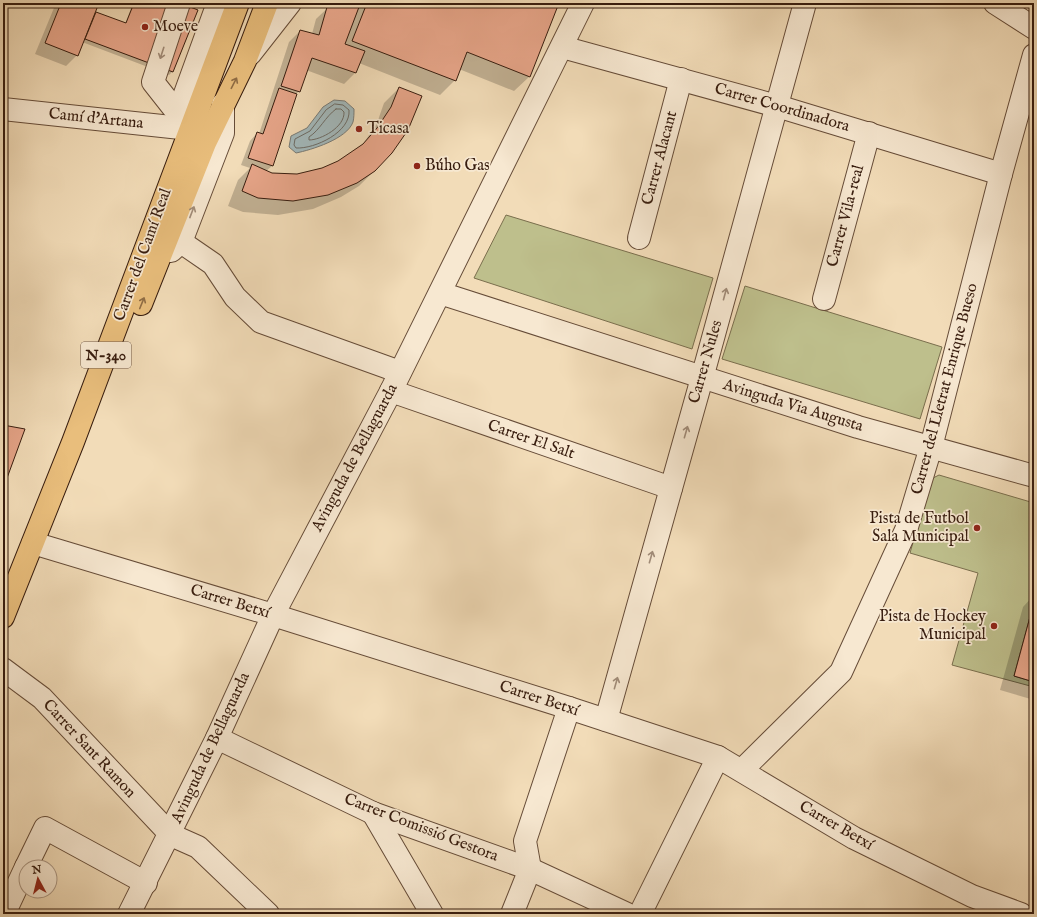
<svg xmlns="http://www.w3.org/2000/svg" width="1037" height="917" viewBox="0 0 1037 917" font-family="'IM FELL English',serif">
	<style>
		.green { fill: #bebf8c; stroke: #7a6e4d }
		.water { fill: #a2b8bb; stroke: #777a76 }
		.shadow { fill: #0003 }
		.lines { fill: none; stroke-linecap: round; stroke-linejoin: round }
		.shore { stroke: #6c6a64; stroke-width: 1 }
		.building { fill: #e7a589; stroke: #371c0e }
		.minor-casing { stroke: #664c38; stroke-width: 24 }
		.highway-casing { stroke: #371c0e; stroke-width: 24 }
		.minor { stroke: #f7e8d1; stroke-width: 22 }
		.highway { stroke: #e9be7c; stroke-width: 22 }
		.oneway { stroke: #a18c79 }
		.oneway2 { stroke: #906d45 }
		.poi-dot { fill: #8f2418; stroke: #f7e8d1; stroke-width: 1.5 }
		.labels { text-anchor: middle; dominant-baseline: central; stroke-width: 3.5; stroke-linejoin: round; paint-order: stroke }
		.shield { fill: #f7e8d1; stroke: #715948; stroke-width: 1 }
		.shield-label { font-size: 15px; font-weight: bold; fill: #371c0e }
		.poi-label { font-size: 16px; fill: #371c0e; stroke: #f7e8d1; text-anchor: start }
		.street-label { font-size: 16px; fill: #371c0e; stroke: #f7e8d1 }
	</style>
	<rect width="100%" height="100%" fill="#f2dcb8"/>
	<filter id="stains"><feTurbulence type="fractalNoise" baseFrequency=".005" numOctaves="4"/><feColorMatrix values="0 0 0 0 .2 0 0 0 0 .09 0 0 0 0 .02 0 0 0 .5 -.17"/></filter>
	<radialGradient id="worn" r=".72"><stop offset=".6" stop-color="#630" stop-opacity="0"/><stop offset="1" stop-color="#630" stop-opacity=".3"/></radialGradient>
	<g class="green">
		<path d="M506 215 713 278 692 349 474 278Z"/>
		<path d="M745 286 942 347 920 419 722 359Z"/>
		<path d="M939 475 1034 503V602L1014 676 1034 682V687L952 665 978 573 910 553 931 479Z"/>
	</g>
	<path class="water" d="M334 100 345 101 354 109C354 113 354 118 353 122 347 139 311 150 296 153L289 147 291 136 307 128 323 107Z"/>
	<g class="shadow">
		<path d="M56 3H98L94 12 125 24 133 3H178L172 72 169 75 82 42 77 55 66 66 35 54Z"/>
		<path d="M333 3 357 7 359 3H558L529 77 514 91 459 69 455 80 440 95 359 63 355 73 344 84 306 70 299 91 296 94 272 166 266 171 271 174 297 175 323 169 339 162 363 144 377 123 384 103 399 88 374 171 359 186 341 197 313 209 278 215 243 212 228 206 238 180 250 168 241 165 250 141 257 133 259 134 289 42 300 31 312 34 316 19Z"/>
		<path d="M1034 595V700L1000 690 1023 607Z"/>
	</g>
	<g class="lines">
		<g class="shore">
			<path d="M335 104 343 105 349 110C351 132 315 149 296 148L294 145 295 139 310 131 326 110Z"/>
			<path d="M336 109H341L344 112C345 127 321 140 309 140V137C320 130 325 117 336 109Z"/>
		</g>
	</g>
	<g class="building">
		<path d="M61 3H99L78 56 45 43Z"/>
		<path d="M134 3H180L198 10 173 72 85 39 96 12 126 23Z"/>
		<path d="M332 3H347L359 7 345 44 365 51 356 73 312 58 300 92 281 86 300 30 319 35 327 7Z"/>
		<path d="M367 3H559L530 77 467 52 456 81 352 41Z"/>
		<path d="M399 87 422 96 408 130 392 153 375 171 357 183 328 195 293 201 258 198 242 191 252 164 272 173 297 174 322 168 338 161 363 144 377 128 391 107Z"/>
		<path d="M279 88 297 94 273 166 248 158 257 132 263 134Z"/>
		<path d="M3 425 25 429 3 489Z"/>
		<path d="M1034 602V682L1014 676Z"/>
	</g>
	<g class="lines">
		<g class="minor-casing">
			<g id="minor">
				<path d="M179 3 153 82 190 129"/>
				<path d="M995 3 1034 28"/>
				<path d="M562 47 777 106 1001 174"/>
				<path d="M250 54 290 3"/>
				<path d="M3 109 190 129"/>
				<path d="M178 113 218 3"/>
				<path d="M639 238 681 79"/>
				<path d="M181 242 213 264 235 297 261 322 400 372"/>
				<path d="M171 251 181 242 223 133V104"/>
				<path d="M440 293 858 427 1034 476"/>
				<path d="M824 299 869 133"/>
				<path d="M391 391 671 488"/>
				<path d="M33 543 273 615 569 708 718 757 854 838 972 896 1021 914"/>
				<path d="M3 669 42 698 171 835 198 847 268 914"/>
				<path d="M606 720 702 378 805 3"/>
				<path d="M217 738 373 813 530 869 627 914"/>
				<path d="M742 770 841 672 906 530 931 447 1001 174 1034 55"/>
				<path d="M373 813 432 914"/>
				<path d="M26 867 45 828 146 883"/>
				<path d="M530 869 525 841 569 708"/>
				<path d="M4 914 26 867"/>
				<path d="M129 914 217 738 273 615 391 391 583 3"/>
				<path d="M512 914 530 869"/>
				<path d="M640 914 718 757"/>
			</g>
		</g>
		<g class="highway-casing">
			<g id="highway">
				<path d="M141 304 205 143 245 61 267 3"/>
				<path d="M3 617 73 442 238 3"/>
			</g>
		</g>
		<use href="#minor" class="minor"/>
		<use href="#highway" class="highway"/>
	</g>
	<defs><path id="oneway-shaft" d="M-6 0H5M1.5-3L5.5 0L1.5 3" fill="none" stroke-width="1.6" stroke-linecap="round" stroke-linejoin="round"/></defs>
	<g class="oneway">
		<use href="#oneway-shaft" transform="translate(162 53) rotate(108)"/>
		<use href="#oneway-shaft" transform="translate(192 212) rotate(-69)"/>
		<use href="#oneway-shaft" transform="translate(725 294) rotate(-75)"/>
		<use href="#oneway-shaft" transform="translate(686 432) rotate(-74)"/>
		<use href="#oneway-shaft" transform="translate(651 557) rotate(-74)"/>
		<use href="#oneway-shaft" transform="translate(616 683) rotate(-74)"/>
	</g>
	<g class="oneway2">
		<use href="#oneway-shaft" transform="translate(234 83) rotate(-63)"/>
		<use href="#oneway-shaft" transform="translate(142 303) rotate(-68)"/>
	</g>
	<g class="poi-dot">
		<circle cx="145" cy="27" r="4"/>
		<circle cx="359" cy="129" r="4"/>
		<circle cx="417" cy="166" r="4"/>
		<circle cx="977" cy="528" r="4"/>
		<circle cx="994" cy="626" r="4"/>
	</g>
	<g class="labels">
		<rect class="shield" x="81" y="342" width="50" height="26" rx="3"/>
		<g class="shield-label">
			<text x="106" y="355">N-340</text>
		</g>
		<g class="poi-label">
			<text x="153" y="27">Moeve</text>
			<text x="367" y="129">Ticasa</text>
			<text x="425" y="166">Búho Gas</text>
			<text x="969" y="519" text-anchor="end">Pista de Futbol<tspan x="969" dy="18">Sala Municipal</tspan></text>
			<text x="986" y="617" text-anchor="end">Pista de Hockey<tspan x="986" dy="18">Municipal</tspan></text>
		</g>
		<g class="street-label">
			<text transform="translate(782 108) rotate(16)">Carrer Coordinadora</text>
			<text transform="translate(96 119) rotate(6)">Camí d'Artana</text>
			<text transform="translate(660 158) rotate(-75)">Carrer Alacant</text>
			<text transform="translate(846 216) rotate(-75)">Carrer Vila-real</text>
			<text transform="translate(143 255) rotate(-70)">Carrer del Camí Real</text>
			<text transform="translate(706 362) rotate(-74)">Carrer Nules</text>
			<text transform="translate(945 389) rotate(-75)">Carrer del Lletrat Enrique Bueso</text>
			<text transform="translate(793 406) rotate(17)">Avinguda Via Augusta</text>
			<text transform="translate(531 440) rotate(19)">Carrer El Salt</text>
			<text transform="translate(355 458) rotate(-62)">Avinguda de Bellaguarda</text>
			<text transform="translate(230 602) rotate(17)">Carrer Betxí</text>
			<text transform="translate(539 699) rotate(18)">Carrer Betxí</text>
			<text transform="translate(211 748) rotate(-65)">Avinguda de Bellaguarda</text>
			<text transform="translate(89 749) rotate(47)">Carrer Sant Ramon</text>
			<text transform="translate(836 826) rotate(30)">Carrer Betxí</text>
			<text transform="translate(421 828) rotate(21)">Carrer Comissió Gestora</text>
		</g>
	</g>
	<rect width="1037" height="917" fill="none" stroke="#f2dcb8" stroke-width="16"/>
	<rect x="4" y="4" width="1029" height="909" fill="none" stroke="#371c0e" stroke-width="2"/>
	<rect x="8" y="8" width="1021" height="901" fill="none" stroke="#371c0e"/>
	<g transform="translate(38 879) rotate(353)"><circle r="19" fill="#f7e8d1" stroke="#aa9683"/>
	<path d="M0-3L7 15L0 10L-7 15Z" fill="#8f2418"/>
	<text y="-6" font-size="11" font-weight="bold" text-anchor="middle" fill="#371c0e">N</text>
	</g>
	<rect width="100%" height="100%" filter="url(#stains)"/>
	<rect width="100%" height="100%" fill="url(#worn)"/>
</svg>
